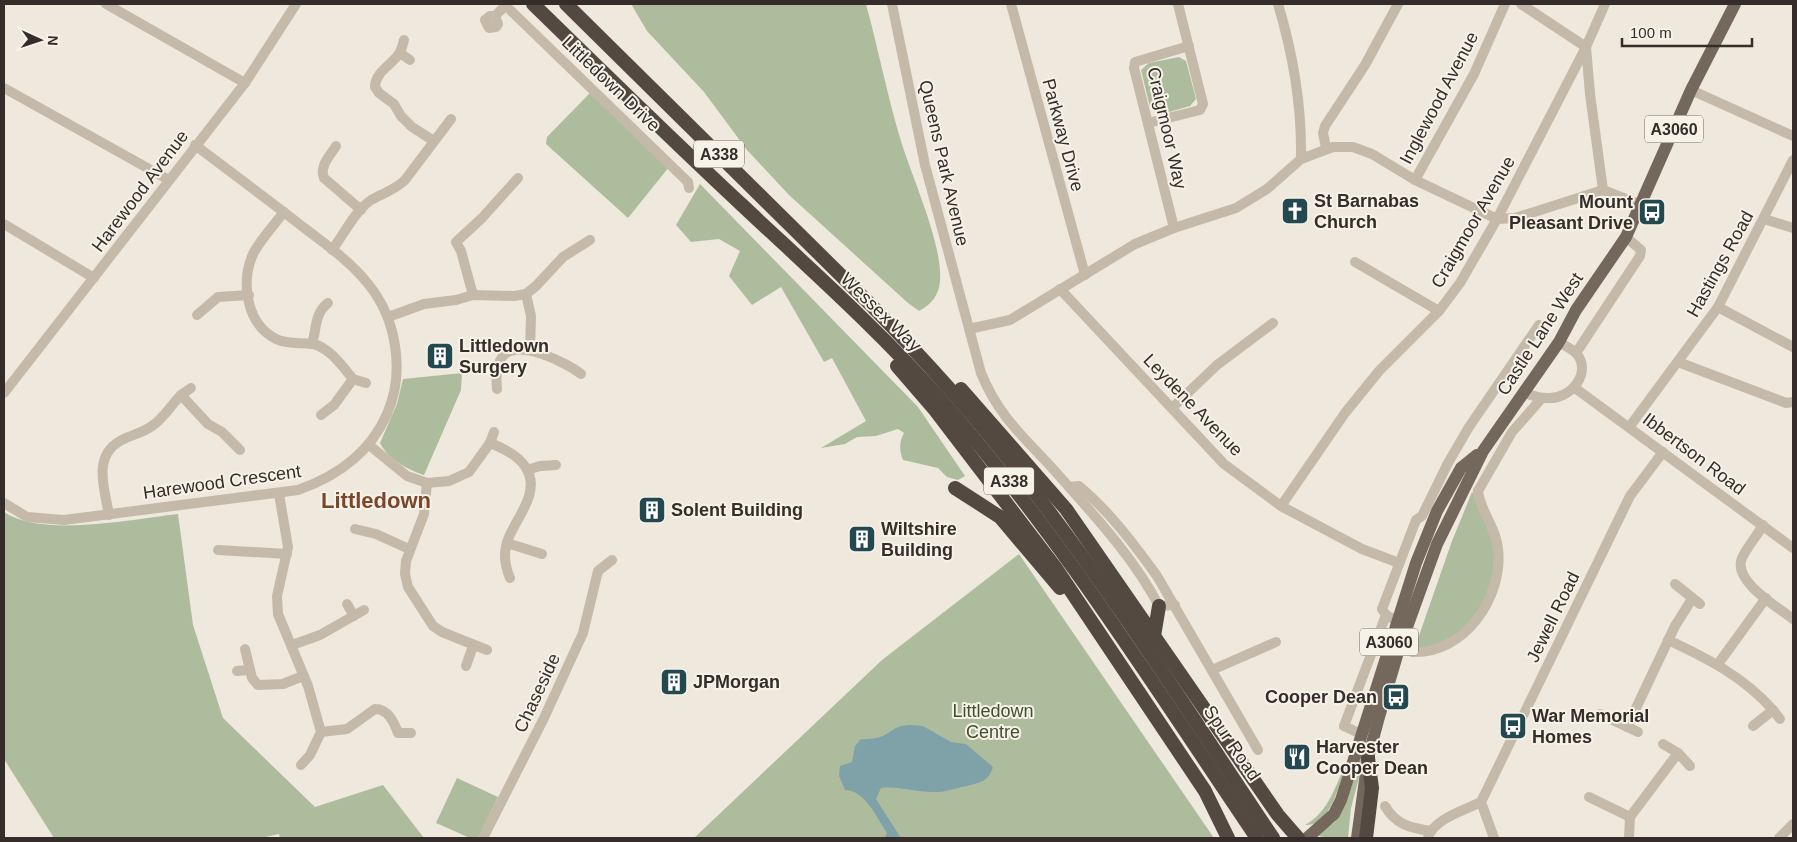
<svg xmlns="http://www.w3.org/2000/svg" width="1797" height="842" viewBox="0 0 1797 842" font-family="Arial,sans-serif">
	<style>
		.green { fill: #aebc9e }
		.water { fill: #7fa2a8 }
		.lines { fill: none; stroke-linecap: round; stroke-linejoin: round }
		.minor { stroke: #c5baaa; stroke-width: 10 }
		.major { stroke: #74675b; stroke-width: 12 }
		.highway { stroke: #544941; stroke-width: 14 }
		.labels { text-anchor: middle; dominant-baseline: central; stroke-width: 4; stroke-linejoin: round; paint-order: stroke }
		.shield { fill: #f7f2e8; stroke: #6e6862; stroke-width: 1 }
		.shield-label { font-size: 16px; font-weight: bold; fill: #342d29 }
		.street-label { font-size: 18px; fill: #342d29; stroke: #f7f2e8 }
		.poi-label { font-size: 18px; font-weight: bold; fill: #342d29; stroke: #f7f2e8; text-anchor: start }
		.park-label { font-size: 18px; fill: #404f2f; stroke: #f7f2e8 }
		.district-label { font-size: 22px; font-weight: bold; fill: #79472b; stroke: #f7f2e8 }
	</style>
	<rect width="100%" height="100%" fill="#efe8dd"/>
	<g class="green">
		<path d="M631 4H866C878 48 887 94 900 138 911 175 943 244 940 281 939 295 931 305 919 311L908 303 789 195 747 150 704 92 647 31Z"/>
		<path d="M1179 57 1186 61 1196 99 1190 106 1162 114 1155 112 1150 107 1141 70 1149 63Z"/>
		<path d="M590 93 669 167 628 218 546 144 547 137Z"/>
		<path d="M700 184 918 407 965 476 958 480 947 477 938 468 903 460C899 450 899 442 904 433L898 429 876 436 857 437 845 444 821 448 866 421 832 358 824 362 781 287 752 305 729 276 740 251 719 239 691 242 676 225Z"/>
		<path d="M462 373 461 390 424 475C408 470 387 458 380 443L397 404 403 379Z"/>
		<path d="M1472 492C1479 499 1481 511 1485 520 1490 533 1495 547 1494 561 1492 609 1461 643 1414 650L1452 541Z"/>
		<path d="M4 512C42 538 133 519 178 514L193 625 223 718 315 807 383 785 424 838H280L279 834 261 838H54L4 759Z"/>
		<path d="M1019 554 1214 838H694L882 660Z"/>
		<path d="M1361 754 1365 755 1351 808 1348 838H1327L1315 835 1335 822Z"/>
		<path d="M1346 763C1340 782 1331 827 1305 825 1328 813 1336 785 1346 763Z"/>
		<path d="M457 778 498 797 478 838H470L436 823Z"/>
	</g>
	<path class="water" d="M909 725 923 726 951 742 966 744 993 767C988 782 981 782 967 786 955 788 944 793 932 792 914 792 899 786 881 788L876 799 901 838H885L887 833C877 818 865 790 845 790L839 776 840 766 852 762 855 746 861 739C869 739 879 739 886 734 897 728 896 726 909 725Z"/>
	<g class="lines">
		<g class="minor">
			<path d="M106 4 245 83"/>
			<path d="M504 4 688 182 689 188"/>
			<path d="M892 4 925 165 981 373C999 417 1023 436 1054 470 1091 512 1133 556 1159 606L1175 605"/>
			<path d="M1011 4 1085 275"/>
			<path d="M1278 4C1293 54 1302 107 1301 159"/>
			<path d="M1521 4 1586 47 1590 94 1603 190"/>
			<path d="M495 16H490L485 20 489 28 496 27 498 24 495 16 506 5"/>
			<path d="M404 40C403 44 402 48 400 52 394 64 375 71 375 87L379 93 394 104 401 116 412 127 434 141"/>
			<path d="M400 53 410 60"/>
			<path d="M4 88 169 180"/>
			<path d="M1691 90 1793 136"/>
			<path d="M1148 123 1200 110 1203 104 1178 4"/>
			<path d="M336 146C330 156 319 166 324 178L361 210"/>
			<path d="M1326 148 1323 133 1325 126 1365 65 1398 4"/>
			<path d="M1415 180 1474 74 1505 4"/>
			<path d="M284 212C274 225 262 238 254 252 240 281 246 324 276 339 288 345 300 342 313 344 329 347 343 367 353 379L334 405 321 415"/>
			<path d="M1764 219 1793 228"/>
			<path d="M4 224 94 278"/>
			<path d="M1174 228 1134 68 1135 62 1189 46"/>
			<path d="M332 250C344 234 355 211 371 200 383 193 395 190 405 180L451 119"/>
			<path d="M1355 262 1439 311"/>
			<path d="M1060 289 1224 464 1281 506 1362 549 1399 563"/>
			<path d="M526 294 531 316 530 350"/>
			<path d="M473 295 461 251 456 242 482 218 518 178"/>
			<path d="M1718 307 1793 347"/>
			<path d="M197 315 218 297 249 295"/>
			<path d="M388 317 424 304 456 300 473 295 514 296 526 294 536 286 563 257 590 240"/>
			<path d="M969 329 1010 320 1135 244 1174 228 1236 208 1267 189 1301 159 1333 147H1353L1372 154 1415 180 1497 219 1515 218 1603 190 1641 205"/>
			<path d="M312 344C317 328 314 314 328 303"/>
			<path d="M1576 353 1640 256 1641 250 1626 237"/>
			<path d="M1678 362 1786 403 1793 402"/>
			<path d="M353 379 366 383"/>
			<path d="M1575 388 1793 548"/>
			<path d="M497 389C496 379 496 364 503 356 518 338 567 363 581 374"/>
			<path d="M4 393 245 83 296 4"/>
			<path d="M1524 393C1531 395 1539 398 1547 398 1571 400 1593 372 1576 353 1572 349 1564 345 1559 342"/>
			<path d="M181 395 191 388"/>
			<path d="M1172 408 1217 365 1273 323"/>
			<path d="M1630 426 1718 307 1793 160"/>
			<path d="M490 443 494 432"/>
			<path d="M369 445 407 476 427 483 449 481 469 472 490 443C519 454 542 472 525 506 518 522 505 537 505 555 505 563 507 571 510 578"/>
			<path d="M527 470 540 466 556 465"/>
			<path d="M427 483 424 514 406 561 405 574 408 587 433 626 442 632 487 650"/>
			<path d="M1069 487 1079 486C1109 511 1134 544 1157 576L1258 750"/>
			<path d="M1478 491 1512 432 1542 398"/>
			<path d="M279 494 288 547 277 596 278 614 308 686 321 732 310 755 301 765"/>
			<path d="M4 503 27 517 64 520 298 490C338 476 370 453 387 414 405 373 397 320 369 285 352 263 328 246 307 230 270 201 232 173 195 145"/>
			<path d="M1281 506 1345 413 1379 371 1439 311 1460 283 1497 219 1586 47 1605 4"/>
			<path d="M109 515C105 490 92 457 120 441 130 435 143 433 152 426 164 418 171 405 181 395L208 424 222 432 240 450"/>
			<path d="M1763 525C1757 536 1747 547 1742 558 1732 581 1778 607 1793 619"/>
			<path d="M355 529 376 534 409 549"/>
			<path d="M507 543 542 554"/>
			<path d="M218 550 287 554"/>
			<path d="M1675 584 1700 604"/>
			<path d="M347 604 354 616"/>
			<path d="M1397 621 1386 615 1382 609 1416 520 1422 516 1448 463 1469 427 1539 325"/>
			<path d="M1668 640C1707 658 1744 677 1773 710"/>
			<path d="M292 645 320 635 364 610"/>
			<path d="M245 649 252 678 258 685 283 684 303 676"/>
			<path d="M1412 652C1464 655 1504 597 1498 548 1496 527 1480 511 1478 491"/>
			<path d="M1718 664 1766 598"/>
			<path d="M466 666 473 646"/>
			<path d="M1212 670 1276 642"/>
			<path d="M237 671 250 670"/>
			<path d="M1600 714 1638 732"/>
			<path d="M1753 726 1773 710 1780 719"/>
			<path d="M1627 727 1675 626 1692 599"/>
			<path d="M321 732 347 729 375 709C388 709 394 722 398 733H411"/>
			<path d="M1361 734 1344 726 1386 615"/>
			<path d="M1663 744 1678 753 1690 766"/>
			<path d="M1589 797 1630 817"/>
			<path d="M1385 806C1395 824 1410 828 1430 831"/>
			<path d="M483 838 544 718 583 633 598 571 612 560"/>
			<path d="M1428 838C1433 819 1465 810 1481 802"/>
			<path d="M1494 838 1481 802 1630 496 1663 452"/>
			<path d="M1629 838 1630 817 1678 753"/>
			<path d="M1779 838 1793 824"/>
		</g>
		<g class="major">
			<path d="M1307 838 1334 814 1341 800 1416 563 1437 511 1461 468 1477 455"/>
			<path d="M1357 838 1368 758 1379 717 1398 652 1437 544 1483 451 1559 342 1576 310 1626 237 1691 90 1735 4"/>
		</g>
		<g class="highway">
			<path d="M533 4C602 71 671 139 742 205 809 268 879 330 941 400 1060 535 1156 689 1257 838"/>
			<path d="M566 4 871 305C924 359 975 415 1021 475 1112 591 1191 716 1273 838"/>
			<path d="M897 366 935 410 1055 567 1205 791 1228 838"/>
			<path d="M961 389 1066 509 1278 815 1298 838"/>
			<path d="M955 488 1000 517 1060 588"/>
			<path d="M1154 636 1159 606"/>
			<path d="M1366 838 1372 788 1368 758"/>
		</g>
	</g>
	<defs>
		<g id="church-square" transform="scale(1.4375)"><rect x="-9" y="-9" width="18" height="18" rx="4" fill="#234850" stroke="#f7f2e8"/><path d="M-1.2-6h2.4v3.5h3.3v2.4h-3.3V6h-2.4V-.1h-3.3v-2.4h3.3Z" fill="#fff"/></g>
		<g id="bus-square" transform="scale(1.4375)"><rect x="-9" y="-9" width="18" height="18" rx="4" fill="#234850" stroke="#f7f2e8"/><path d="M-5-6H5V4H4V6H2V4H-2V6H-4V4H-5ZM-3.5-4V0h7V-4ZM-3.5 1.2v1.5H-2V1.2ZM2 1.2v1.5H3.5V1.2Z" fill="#fff"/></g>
		<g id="building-square" transform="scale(1.4375)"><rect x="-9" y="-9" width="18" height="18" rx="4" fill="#234850" stroke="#f7f2e8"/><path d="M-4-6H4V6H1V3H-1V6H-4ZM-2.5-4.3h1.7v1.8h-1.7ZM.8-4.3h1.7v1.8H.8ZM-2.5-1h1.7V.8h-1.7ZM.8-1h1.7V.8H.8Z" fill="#fff"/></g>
		<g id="restaurant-square" transform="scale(1.4375)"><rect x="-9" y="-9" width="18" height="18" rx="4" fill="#234850" stroke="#f7f2e8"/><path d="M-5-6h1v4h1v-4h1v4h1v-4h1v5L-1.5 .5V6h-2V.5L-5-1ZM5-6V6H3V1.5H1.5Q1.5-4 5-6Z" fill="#fff"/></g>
	</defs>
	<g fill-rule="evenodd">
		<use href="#church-square" x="1295" y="211"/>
		<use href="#bus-square" x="1652" y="212"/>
		<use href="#building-square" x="440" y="356"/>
		<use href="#building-square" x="652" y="510"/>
		<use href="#building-square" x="862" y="539"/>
		<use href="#building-square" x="674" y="682"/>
		<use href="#bus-square" x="1396" y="697"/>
		<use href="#bus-square" x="1513" y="726"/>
		<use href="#restaurant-square" x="1297" y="757"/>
	</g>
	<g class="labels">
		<g class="shield">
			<rect x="1645" y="115.5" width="58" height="27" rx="4"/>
			<rect x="694" y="140.5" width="50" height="27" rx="4"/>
			<rect x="984" y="467.5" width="50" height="27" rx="4"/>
			<rect x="1360" y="628.5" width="58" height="27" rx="4"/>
		</g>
		<g class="shield-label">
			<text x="1674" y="129">A3060</text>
			<text x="719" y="154">A338</text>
			<text x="1009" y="481">A338</text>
			<text x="1389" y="642">A3060</text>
		</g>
		<g class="street-label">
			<text transform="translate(611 84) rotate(44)">Littledown Drive</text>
			<text transform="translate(1439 98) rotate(-62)">Inglewood Avenue</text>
			<text transform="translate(1167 128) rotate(77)">Craigmoor Way</text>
			<text transform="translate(1063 135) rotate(75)">Parkway Drive</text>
			<text transform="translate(944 163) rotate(77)">Queens Park Avenue</text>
			<text transform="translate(140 191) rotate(-53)">Harewood Avenue</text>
			<text transform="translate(1473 222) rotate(-60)">Craigmoor Avenue</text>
			<text transform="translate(1720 264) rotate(-61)">Hastings Road</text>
			<text transform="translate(881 312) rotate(44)">Wessex Way</text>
			<text transform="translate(1540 334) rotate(-57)">Castle Lane West</text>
			<text transform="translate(1193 405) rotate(46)">Leydene Avenue</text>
			<text transform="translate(1694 454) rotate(37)">Ibbertson Road</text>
			<text transform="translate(222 482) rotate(-8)">Harewood Crescent</text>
			<text transform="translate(1553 617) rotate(-64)">Jewell Road</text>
			<text transform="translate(537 693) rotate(-65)">Chaseside</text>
			<text transform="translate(1232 743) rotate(56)">Spur Road</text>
		</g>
		<g class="poi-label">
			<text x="1314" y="201">St Barnabas<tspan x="1314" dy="21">Church</tspan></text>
			<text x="1633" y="202" text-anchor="end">Mount<tspan x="1633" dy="21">Pleasant Drive</tspan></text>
			<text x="459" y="346">Littledown<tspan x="459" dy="21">Surgery</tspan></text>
			<text x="671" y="510">Solent Building</text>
			<text x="881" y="529">Wiltshire<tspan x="881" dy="21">Building</tspan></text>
			<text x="693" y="682">JPMorgan</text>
			<text x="1377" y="697" text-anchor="end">Cooper Dean</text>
			<text x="1532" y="716">War Memorial<tspan x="1532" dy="21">Homes</tspan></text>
			<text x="1316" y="747">Harvester<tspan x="1316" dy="21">Cooper Dean</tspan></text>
		</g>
		<g class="park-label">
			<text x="993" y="711">Littledown<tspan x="993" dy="21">Centre</tspan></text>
		</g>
		<g class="district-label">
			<text x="376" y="500">Littledown</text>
		</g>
	</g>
	<rect width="1797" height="842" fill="none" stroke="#342d29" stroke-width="10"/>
	<g transform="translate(40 40) rotate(93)" stroke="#f7f2e8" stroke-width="4" paint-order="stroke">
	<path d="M0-4L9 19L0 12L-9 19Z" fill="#342d29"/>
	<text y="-8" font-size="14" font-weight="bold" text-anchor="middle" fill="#342d29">N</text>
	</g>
	<path d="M1622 38v8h130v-8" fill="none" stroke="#342d29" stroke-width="2.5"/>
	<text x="1630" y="38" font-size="15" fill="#342d29" stroke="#f7f2e8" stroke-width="4" paint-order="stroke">100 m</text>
</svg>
